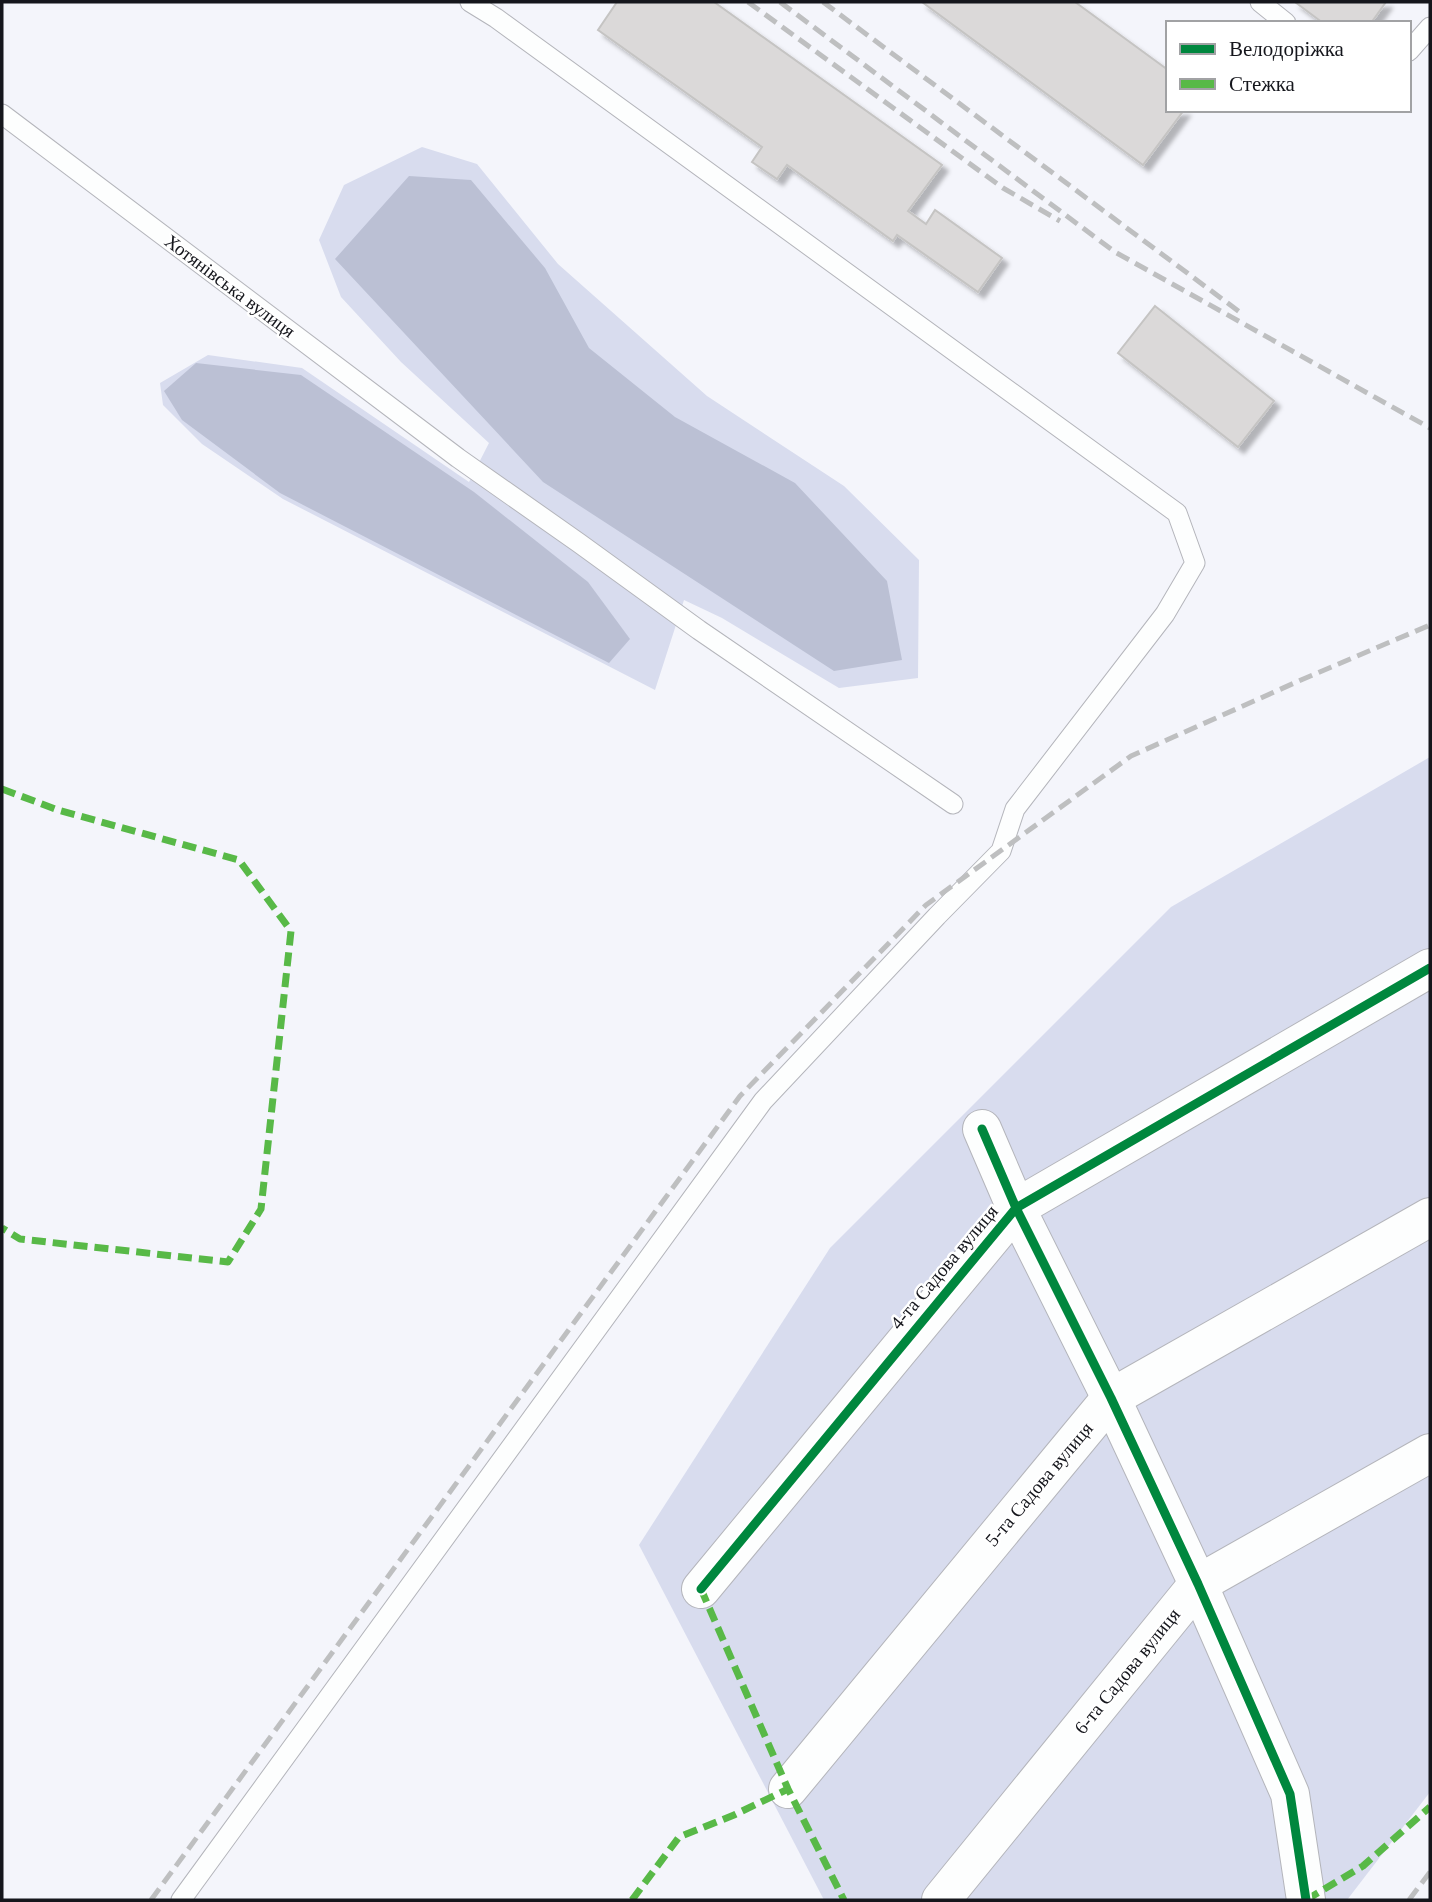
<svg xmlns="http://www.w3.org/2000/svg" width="1432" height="1902" viewBox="0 0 1432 1902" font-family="Georgia,serif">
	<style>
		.green { fill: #d8dcee }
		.water { fill: #bbc0d4 }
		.building { fill: #dbd9d9; stroke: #c5c4c3; stroke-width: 2; filter: url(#shadow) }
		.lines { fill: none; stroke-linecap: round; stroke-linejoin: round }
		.service-casing { stroke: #b4b5bb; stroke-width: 21 }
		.minor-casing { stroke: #b4b5bb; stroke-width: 40 }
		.service { stroke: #fdfefe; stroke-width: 19 }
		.minor { stroke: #fdfefe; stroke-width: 38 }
		.rail { stroke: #bebfc0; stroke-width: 5; stroke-dasharray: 14 7; stroke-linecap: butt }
		.quiet { stroke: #58b947; stroke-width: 7; stroke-dasharray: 14 7; stroke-linecap: butt }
		.cycleway-casing { stroke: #fff; stroke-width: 13 }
		.cycleway { stroke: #00873e; stroke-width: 9 }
		.labels { text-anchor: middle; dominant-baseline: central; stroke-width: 5; stroke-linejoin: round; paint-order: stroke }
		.street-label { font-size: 19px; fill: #15161c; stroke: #fff }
	</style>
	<defs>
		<filter id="shadow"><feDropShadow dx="6" dy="6" stdDeviation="2" flood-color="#0004"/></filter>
	</defs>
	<rect width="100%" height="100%" fill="#f4f5fb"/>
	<g class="green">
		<path d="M422 147 477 164 558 264 707 396 844 486 919 560 918 678 839 688 722 618 684 600 655 690 283 499 202 444 163 405 160 383 208 355 302 368 469 482 489 443 401 362 341 297 319 240 344 185Z"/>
		<path d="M1430 757V1792L1347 1900H824L639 1545 830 1248 1171 907Z"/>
	</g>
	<g class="water">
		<path d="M409 176 471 180 545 268 589 348 675 417 795 483 887 581 902 660 834 671 543 482 335 259Z"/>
		<path d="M196 363 301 375 474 492 588 582 630 639 609 663 280 493 182 420 164 391Z"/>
	</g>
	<g class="building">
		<path d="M617 2H714L942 165 908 211 926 224 935 210 1002 258 978 292 897 235 893 241 787 165 777 179 752 162 762 147 598 30Z"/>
		<path d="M922 2H1075L1168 70V110H1184L1143 165Z"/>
		<path d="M1295 2H1386L1371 23H1323Z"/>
		<path d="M1155 306 1274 401 1238 447 1118 353Z"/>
	</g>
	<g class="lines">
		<g class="service-casing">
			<g id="service">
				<path d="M1260 2 1286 23"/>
				<path d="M1409 51 1430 27"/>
				<path d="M2 114 458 458 579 543 699 630 953 804"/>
				<path d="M181 1900 763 1101 937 916 1001 851 1015 809 1165 614 1195 563 1177 513 496 18 470 2"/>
			</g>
		</g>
		<g class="minor-casing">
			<g id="minor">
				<path d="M982 1129 1016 1208 1111 1398 1198 1584 1290 1794 1306 1900"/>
				<path d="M701 1589 1016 1208 1430 968"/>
				<path d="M788 1789 1111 1398 1430 1217"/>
				<path d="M941 1900 1198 1584 1430 1453"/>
			</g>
		</g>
		<use href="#service" class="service"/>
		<use href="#minor" class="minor"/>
		<g class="rail">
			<path d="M748 2 1003 188 1060 221"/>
			<path d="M780 2 1115 252 1430 428"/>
			<path d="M823 2 1241 313"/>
			<path d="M151 1900 740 1096 926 905 1131 756 1301 680 1430 625"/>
			<path d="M1409 1900 1430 1872"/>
		</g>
		<g class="quiet">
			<path d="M2 789 58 810 239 860 291 931 261 1209 228 1262 20 1239 2 1228"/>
			<path d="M701 1589 788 1789 844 1900"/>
			<path d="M632 1900 679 1837 734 1815 788 1789"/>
			<path d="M1306 1900 1363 1866 1430 1807"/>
		</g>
		<g class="cycleway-casing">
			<g id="cycleway">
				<path d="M982 1129 1016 1208 1111 1398 1198 1584 1290 1794 1306 1900"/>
				<path d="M701 1589 1016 1208 1430 968"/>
			</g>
		</g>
		<use href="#cycleway" class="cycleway"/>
	</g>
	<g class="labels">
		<g class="street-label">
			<text transform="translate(230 286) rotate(37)">Хотянівська вулиця</text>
			<text transform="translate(944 1267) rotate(-50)">4-та Садова вулиця</text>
			<text transform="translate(1039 1484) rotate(-50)">5-та Садова вулиця</text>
			<text transform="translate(1127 1671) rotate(-51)">6-та Садова вулиця</text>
		</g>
	</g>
	<rect width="1432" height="1902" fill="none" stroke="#15161c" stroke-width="7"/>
	<rect x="1166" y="21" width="245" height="91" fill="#ffffff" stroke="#a1a2a4" stroke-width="2"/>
	<rect x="1180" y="44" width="35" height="10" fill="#00873e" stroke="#a1a2a4" stroke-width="2"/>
	<text x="1229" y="56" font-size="21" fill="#15161c">Велодоріжка</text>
	<rect x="1180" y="79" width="35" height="10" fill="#58b947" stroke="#a1a2a4" stroke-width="2"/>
	<text x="1229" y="91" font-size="21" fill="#15161c">Стежка</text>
</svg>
